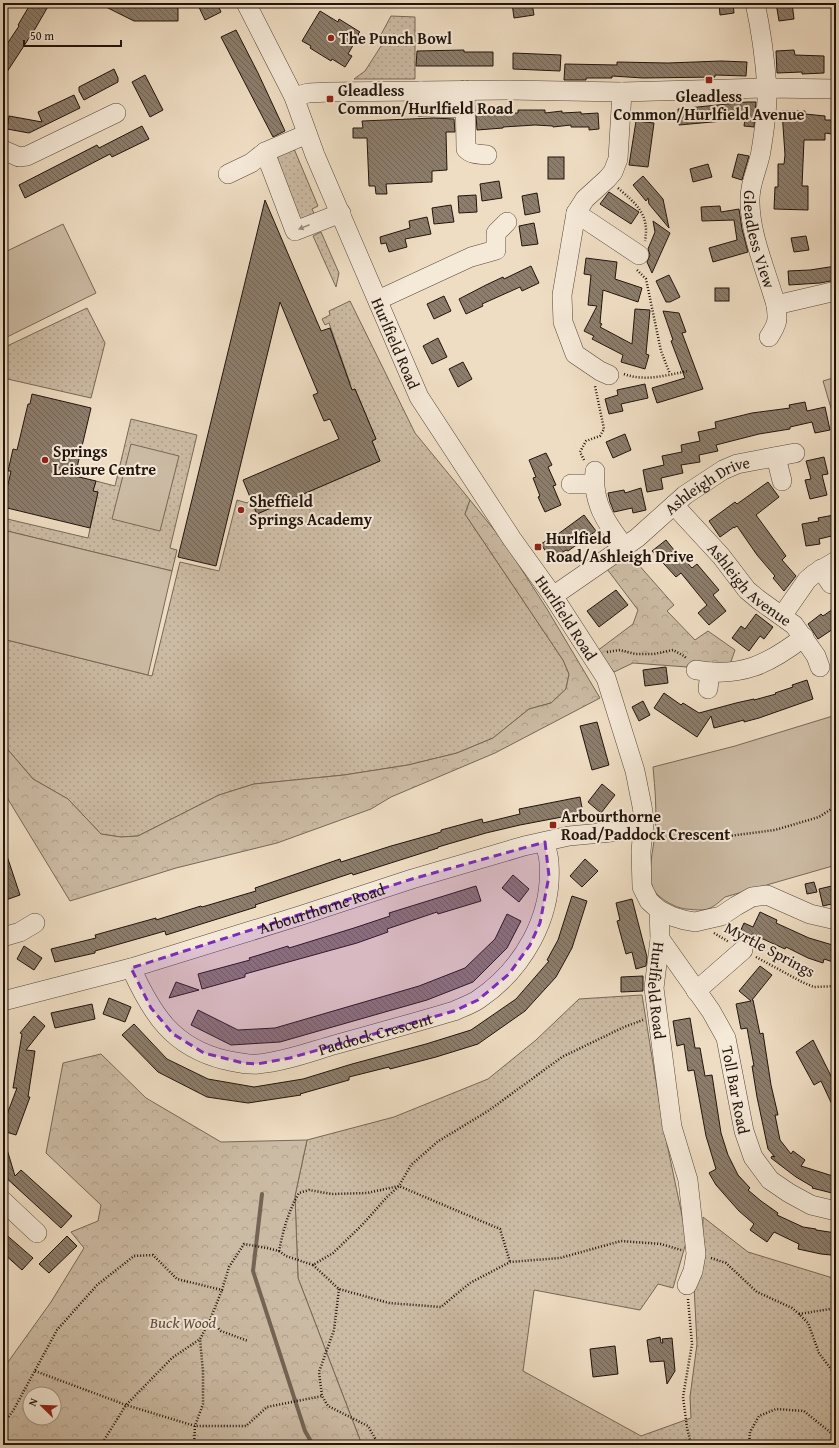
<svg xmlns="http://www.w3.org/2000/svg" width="839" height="1448" viewBox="0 0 839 1448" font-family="'Gentium Book Plus',serif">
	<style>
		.grass { fill: url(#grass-dots); stroke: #766858 }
		.forest { fill: url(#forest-crowns); stroke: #766858; fill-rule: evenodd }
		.green { fill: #ccbba4; stroke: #766858 }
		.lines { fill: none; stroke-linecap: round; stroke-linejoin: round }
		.stream { stroke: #736455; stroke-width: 4 }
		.building { fill: url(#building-back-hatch); stroke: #21140d }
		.minor-casing { stroke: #54463a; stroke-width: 20 }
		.path { stroke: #21140d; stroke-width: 2.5; stroke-dasharray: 1 2; stroke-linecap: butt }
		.minor { stroke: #f5e9d8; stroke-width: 19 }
		.oneway { fill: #96897d }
		.marked { fill: #7b2cbf; fill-opacity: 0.2; stroke: #7b2cbf; stroke-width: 3; stroke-dasharray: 8 5; stroke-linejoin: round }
		.poi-dot { fill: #8f2418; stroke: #f5e9d8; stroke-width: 1.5 }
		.labels { text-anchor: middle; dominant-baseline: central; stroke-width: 4; stroke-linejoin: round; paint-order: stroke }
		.poi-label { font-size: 16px; font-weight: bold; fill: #21140d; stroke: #f5e9d8; text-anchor: start }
		.street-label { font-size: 16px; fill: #21140d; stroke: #f5e9d8 }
		.park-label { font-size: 16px; font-style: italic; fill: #5d4e42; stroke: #f5e9d8 }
	</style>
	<defs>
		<pattern id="grass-dots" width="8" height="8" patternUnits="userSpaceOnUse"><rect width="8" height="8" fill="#ccbba4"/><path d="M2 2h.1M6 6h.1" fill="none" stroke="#afa08c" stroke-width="1.8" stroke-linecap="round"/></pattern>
		<pattern id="forest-crowns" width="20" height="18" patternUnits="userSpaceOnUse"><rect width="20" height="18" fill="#ccbba4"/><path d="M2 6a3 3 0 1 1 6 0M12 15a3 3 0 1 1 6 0" fill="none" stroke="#afa08c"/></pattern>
		<pattern id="building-back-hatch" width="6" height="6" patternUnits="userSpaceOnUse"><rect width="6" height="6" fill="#8c7d6c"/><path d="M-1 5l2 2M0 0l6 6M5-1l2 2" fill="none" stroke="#726557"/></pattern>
	</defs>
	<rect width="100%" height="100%" fill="#efddc3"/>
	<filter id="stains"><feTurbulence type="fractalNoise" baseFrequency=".005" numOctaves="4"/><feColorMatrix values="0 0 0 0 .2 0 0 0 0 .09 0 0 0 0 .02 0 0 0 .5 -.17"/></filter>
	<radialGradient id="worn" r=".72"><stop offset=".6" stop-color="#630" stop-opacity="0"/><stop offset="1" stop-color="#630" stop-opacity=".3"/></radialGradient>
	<g class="grass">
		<path d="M391 16 415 17V79H354L365 71 383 43 378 40Z"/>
		<path d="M292 144 318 206 312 209 316 218 300 220 274 156Z"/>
		<path d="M321 232 339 273 336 287 313 236Z"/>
		<path d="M350 301 415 433 470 500 465 514 563 660 569 674 566 689 551 703 529 709 493 738 457 753 408 765 344 775 254 784 219 795 138 836 121 837 101 834 68 799 33 779 3 744V639L152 676 180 562 219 571 237 500 247 503 251 500 257 514 380 461 372 441 376 439 355 389 349 391 350 383 329 323 325 325 322 319 330 315 329 311Z"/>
		<path d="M87 308 105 343 91 398 3 378V348Z"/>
		<path d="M131 419 197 435 170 548 177 550 172 571 3 530V518L88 538 98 492 93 491 96 481 115 486Z"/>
		<path d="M642 995 663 1125 687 1239 673 1288 658 1284 640 1310 534 1290 523 1371 641 1436 691 1418 690 1397 697 1344 694 1286 702 1261 703 1217 748 1252 836 1279V1445H362L298 1278 295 1196 307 1140 394 1117 488 1079 536 1040 579 999Z"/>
	</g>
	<g class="forest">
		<path d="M470 500 504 542 547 609 600 698 495 753 391 797 371 809 277 843 176 868 70 901 3 791V744L33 779 68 799 101 834 121 837 138 836 219 795 254 784 344 775 408 765 457 753 493 738 529 709 551 703 566 689 569 674 563 660 465 514Z"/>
		<path d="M630 555 674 605 667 611 695 640 708 631 735 650 728 670 633 663 614 672 597 651 633 624 638 610 607 569Z"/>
		<path d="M101 1054 146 1098 221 1142 307 1140 295 1196 298 1278 362 1445H3V1369L51 1302 84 1248 71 1232 98 1221 101 1205 46 1153 63 1063ZM30 1394H54V1418H30Z"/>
	</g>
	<g class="green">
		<path d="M63 224 96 293 3 339V253Z"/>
		<path d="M836 377V425L823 381Z"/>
		<path d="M131 444 179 456 160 531 112 519Z"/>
		<path d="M3 530 172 571 148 675 3 639Z"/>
		<path d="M836 715V865L725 897C709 911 707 911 686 909 675 908 655 897 652 886 648 869 653 851 655 834 657 811 655 789 653 767L735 746Z"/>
	</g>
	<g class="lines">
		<path class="stream" d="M262 1194 253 1271 305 1431 313 1445"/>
	</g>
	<g class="building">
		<path d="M31 3H50L35 29 3 78V50L19 26 18 25Z"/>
		<path d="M98 3H130L135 6 178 5V21H134Z"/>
		<path d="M197 3H217L221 12 205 20Z"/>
		<path d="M512 3H532L534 15 514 18Z"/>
		<path d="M719 3H733L734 13 720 15Z"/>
		<path d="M776 3H792L794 19 779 21Z"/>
		<path d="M320 11 338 22 339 19 360 32 358 34 359 35 348 54 352 56 345 67 332 59 331 61 310 48 311 46 302 41Z"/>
		<path d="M236 30 258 73 285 131 273 137 221 37Z"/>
		<path d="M464 50V52H493V66H416L417 51Z"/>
		<path d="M794 50 795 55 824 56V73L802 74V72L777 73 776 51Z"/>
		<path d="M513 53 561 55 560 71 513 69Z"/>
		<path d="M721 61 747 62 746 76 715 75V77L643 78 612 76V78H586V80H564L565 64 617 65V62L668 63Z"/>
		<path d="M114 69 118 78V82L84 100 79 91V87Z"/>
		<path d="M145 75 163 110 150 117 132 82Z"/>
		<path d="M74 95 80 108 29 133 7 129 9 116 42 122 38 112Z"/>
		<path d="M747 102H756L754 127 744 126 745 119 679 125 678 109Z"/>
		<path d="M518 110H545V113L562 111V113L581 112V114L598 113 599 129 589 130V127H571V125L553 127V126L535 125 503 127V128L477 130 476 115 518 113Z"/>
		<path d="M782 111H805V114L825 116V120H833L832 134 825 133V140H804L802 186H808V210L774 209 775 187H778V164H784L785 155Z"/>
		<path d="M434 118 454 119 455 132H446L447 170 432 171V182L386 184 387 194H376L375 186H369L367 138H353V128H363L362 121Z"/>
		<path d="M636 121 654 123 648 167 629 165Z"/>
		<path d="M142 126 149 139 112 157 110 154 25 198 19 185 97 145 99 148Z"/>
		<path d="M738 154 749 156 742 180 732 177Z"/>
		<rect x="548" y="157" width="16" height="22"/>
		<path d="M708 164 712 177 693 182 690 169Z"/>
		<path d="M643 176 663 199 669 228 649 204 648 198 646 201 633 185Z"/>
		<path d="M499 181 502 198 482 201 480 184Z"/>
		<path d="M609 192 639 212 631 224 600 204Z"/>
		<path d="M537 193 540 212 525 215 522 196Z"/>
		<path d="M476 195 477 212 459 213 458 196Z"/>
		<path d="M265 200 321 331 330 328 352 390 355 389 376 439 372 441 380 461 257 514 243 480 339 439 330 419 324 421 313 395 318 393 280 302 216 566 178 557Z"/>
		<path d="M451 205 454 222 434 224 432 208Z"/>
		<path d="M720 206 721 212 739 209 742 229 748 252 713 262 709 248 737 240 734 220 702 221 701 207Z"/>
		<path d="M427 217 431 234 405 239 407 247 389 252 386 243 381 244 380 237 410 228 409 221Z"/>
		<path d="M653 221 670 233 652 273 647 262 650 255 648 249 655 232Z"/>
		<path d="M534 223 538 244 522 246 519 226Z"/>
		<path d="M806 236 809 250 794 252 791 238Z"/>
		<path d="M586 258 617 262 615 279 642 288 638 302 603 290 600 323 602 324 600 327 632 344 635 309 650 310 646 354 649 355 645 369 621 362 623 355 592 339 594 336 584 331 597 306 588 305 591 275 584 274Z"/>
		<path d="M531 266 539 283 522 291 520 287 482 304 483 306 466 314 459 299 486 285 503 277 504 279Z"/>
		<path d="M836 266V280L820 283 789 285 788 271 810 270Z"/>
		<path d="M669 275 680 297 670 302H666L656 281Z"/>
		<rect x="715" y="288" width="14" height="13"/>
		<path d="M444 296 451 311 434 319 427 304Z"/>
		<path d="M663 311 679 313 686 332 682 333 703 389 657 403 652 388 685 378 671 341 673 340Z"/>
		<path d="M438 338 447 357 432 364 423 346Z"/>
		<path d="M463 362 472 379 458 387 449 369Z"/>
		<path d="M645 384 648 398 621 404 623 411 609 414 605 399 618 395 617 390Z"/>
		<path d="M32 394 91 408 75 476 96 481 93 491 98 492 90 528 3 507 11 471H8L13 449 17 450 28 404H30Z"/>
		<path d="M805 402 807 411 825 407 830 430 815 433 812 422 790 427V429L759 434 716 445 718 451 699 455 700 462 681 465 683 473 661 478 663 489 647 492 643 470 664 465 662 456 682 452 681 445 700 441 698 432 716 428 715 422 752 413 790 408 789 405Z"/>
		<path d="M625 434 631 450 613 458 606 442Z"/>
		<path d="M546 453 552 465 548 467 556 485 553 486 561 505 545 512 538 497 540 496 533 478 536 477 529 460Z"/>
		<path d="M824 457 828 474 822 475 827 495 810 499 805 480 811 479 806 461Z"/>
		<path d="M768 482 779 497 756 515 786 556 782 560 796 576 784 591 773 578 775 576 757 555 737 526 734 528V527L720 537 709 521 735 502 737 504Z"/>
		<path d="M641 488 646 510 633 513 632 508 614 512 610 502 608 493 624 490 625 493Z"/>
		<path d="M584 515 596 531 568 551 566 550 551 560 541 544 554 536V537Z"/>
		<path d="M834 515 836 527V535L819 539 820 544 806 546 802 524 819 521 818 518Z"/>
		<path d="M666 540 678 555 679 554 692 568 697 564 719 590 713 595 726 611 709 625 698 613 707 605 681 573 676 577 652 551Z"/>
		<path d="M616 590 628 605 599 627 587 611Z"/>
		<path d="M836 607V627L818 639 808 624 821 614 823 616Z"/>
		<path d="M756 614 773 627 764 639 760 636 749 651 732 638 741 626 745 629Z"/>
		<path d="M666 667 668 683 645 686 643 670Z"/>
		<path d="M807 680 813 699 759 718 744 722V720L714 728 711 716 697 737 654 708 664 693 681 705 683 703 699 713 736 703 754 699V700L776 694 775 693 793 687 792 685Z"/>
		<path d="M643 701 650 715 639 721 632 707Z"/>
		<path d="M597 722 609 765 592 770 580 726Z"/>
		<path d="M602 784 615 795 601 813 588 802Z"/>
		<path d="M580 797 583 813 520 825 486 833 438 847V848L353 875 352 873 255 905 256 907 166 935 165 931 95 951V953L55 962 51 949 96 938 95 935 156 918V920L201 906 202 907 256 891 255 888 340 859 341 862 391 846 441 832V830L482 819 483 823 520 814 519 809Z"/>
		<path d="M3 850H5L20 895 3 901Z"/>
		<path d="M585 859 598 871 582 887 570 876Z"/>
		<path d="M513 875 529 889 519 902 502 888Z"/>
		<path d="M814 882 817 892 807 894 805 884Z"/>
		<path d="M836 885V903L823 906 819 889Z"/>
		<path d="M476 886 481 901 438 914 437 912 387 929 388 932 357 943 245 974V977L202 989 198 974 250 960 249 958 259 955 288 946 289 948 354 928 390 916 389 913Z"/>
		<path d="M572 896 587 901 572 948 556 977 525 1011 478 1044 436 1057 390 1069 389 1067 349 1077V1080L300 1094 301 1095 248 1103 207 1097 158 1072 122 1035 134 1024 167 1059 208 1079 254 1087 303 1079 352 1064 426 1044 471 1030 516 999 549 961 547 960 558 940Z"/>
		<path d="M632 899 647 957 646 966 636 969 632 952 626 954 617 921 620 920 616 903Z"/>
		<path d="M760 912 777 920 776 923 809 938 836 946V963L824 959 823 963 808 958 786 947 785 949 752 934 750 939 739 934 744 923 753 927Z"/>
		<path d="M507 914 521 921 507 948 473 982 427 1000 280 1042 231 1045 191 1025 198 1010 238 1030 275 1028 419 986 465 968 495 939Z"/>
		<path d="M24 946 42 958 34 970 17 959Z"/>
		<path d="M760 966 772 975 752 1000H753L760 1034 763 1033 771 1085 778 1115H775L780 1140 791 1154 793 1151 805 1160 801 1166 836 1177V1194L812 1188 813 1187 796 1177 771 1158 772 1156 775 1157 768 1149 757 1097 752 1066H754L747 1028 741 1029 736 1004 751 1001 739 991Z"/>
		<path d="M643 976V991L621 992V977Z"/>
		<path d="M176 982 199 990 169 998Z"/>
		<path d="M109 998 131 1007 125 1022 103 1014Z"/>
		<path d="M92 1004 95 1019 55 1028 51 1013Z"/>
		<path d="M34 1016 45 1026 26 1050 35 1051 28 1097H30L16 1135 3 1131V1125L17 1088H13L22 1034 20 1033Z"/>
		<path d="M690 1018 695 1048H700L705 1076 712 1075 721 1133 728 1155 738 1175 750 1188 748 1190 761 1201 778 1213 777 1215 803 1227 816 1229V1230L836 1233V1250L832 1249 831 1255 821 1254 798 1249 799 1244 774 1232 767 1242 750 1230 754 1224 739 1211 716 1185 709 1173 716 1169 706 1136 694 1070 688 1071 684 1044 677 1046 673 1021Z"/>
		<path d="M813 1040 836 1086V1113L821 1081 814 1085 796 1052Z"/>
		<path d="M6 1146 15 1176 21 1170 72 1216 61 1228 3 1175V1147Z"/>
		<path d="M3 1232 33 1258 22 1270 3 1253Z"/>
		<path d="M67 1236 77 1246 49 1273 39 1264Z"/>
		<path d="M660 1337 661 1343H663L662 1339 672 1338 675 1371 667 1384 664 1361 650 1362 647 1340Z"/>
		<path d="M615 1346 618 1374 593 1377 590 1349Z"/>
	</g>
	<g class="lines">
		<g class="minor-casing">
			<g id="minor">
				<path id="s1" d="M246 3 294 97 315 155 419 397 512 539 553 596 606 678 635 771 642 806 644 819 641 851 642 887 649 901 659 910 671 916 684 920 695 922 721 916 736 906 752 897 767 895 810 914 836 920"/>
				<path id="s2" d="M755 3C761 30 765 60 767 88 768 109 764 131 761 151 758 169 749 184 750 202 750 235 767 273 776 305L836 291"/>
				<path d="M465 90 466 149C472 155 479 154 487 155"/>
				<path d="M421 91 420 103 422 107 465 108"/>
				<path d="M294 97 308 93 330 92 507 90 622 92 767 88 836 89"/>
				<path d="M3 150 19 157 27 156 116 113"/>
				<path d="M265 152 295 231 341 213"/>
				<path d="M228 174 251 163 265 152 307 134"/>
				<path d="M576 213 639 255"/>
				<path d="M378 300 471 257 496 250V233L507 222"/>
				<path d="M769 337C778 323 778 320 776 305"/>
				<path d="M609 375 600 371 575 354 563 322 562 295 576 213 585 199 607 179 613 172 618 159 622 92"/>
				<path d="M776 457 782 481"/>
				<path d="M595 471C592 502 606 523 624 546"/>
				<path d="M571 484H594"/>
				<path id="s3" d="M674 505 721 556 747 590 759 600 794 625 809 646 816 656 820 667"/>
				<path d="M821 569 831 584"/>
				<path id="s4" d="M553 596 637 538 685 495 723 470 737 464 795 453"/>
				<path d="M782 616 807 580 814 574 836 561"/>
				<path d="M696 670C741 678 769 664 804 637"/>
				<path d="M708 689 710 672"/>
				<path id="s5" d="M659 910 660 939 654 988 672 1127 688 1180 696 1254 693 1271 687 1285"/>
				<path d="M3 937 20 932 35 923"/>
				<path id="s6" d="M660 939 711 1011 726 1038 744 1131 753 1157 770 1180 789 1193 811 1205 836 1211"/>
				<path id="s7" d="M131 968C152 1014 172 1047 225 1060 235 1062 247 1065 258 1064 283 1062 310 1052 334 1045 374 1034 414 1023 454 1011 463 1007 472 1004 479 999 523 969 553 917 549 863 549 856 546 849 545 842"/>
				<path d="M696 991 743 950"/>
				<path id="s8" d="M3 1001 131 968 299 916 412 879 524 846 569 836 644 829"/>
				<path d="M3 1201 37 1233"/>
			</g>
		</g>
		<g class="path">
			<path d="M618 188C636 204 650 214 645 241"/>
			<path d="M637 270 646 279 661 351 670 374"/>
			<path d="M624 374C645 382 667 375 688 371"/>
			<path d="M584 460 580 452 586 441 600 436 604 429 595 386"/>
			<path d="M607 652 620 650 635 654H654L673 650 684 656 687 659"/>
			<path d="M657 839H706L775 830 819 817 836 806"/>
			<path d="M714 933 729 942"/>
			<path d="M756 957 802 982 814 987 836 986"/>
			<path d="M279 1251 286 1256 313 1265 333 1253 362 1225 387 1197 399 1186 411 1165 437 1142 488 1111 562 1057 624 1027 643 1020"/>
			<path d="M711 1258 726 1263 757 1292 792 1308 799 1314 808 1323 819 1353 836 1376"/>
			<path d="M313 1265 339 1289 389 1303 441 1307 470 1283 510 1262 560 1258 621 1241 661 1244 681 1250"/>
			<path d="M339 1289 334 1330 319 1372 322 1396 328 1406 368 1426 379 1445"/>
			<path d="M688 1299 692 1344 683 1397 687 1427 691 1445"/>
			<path d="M799 1314 836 1308"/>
			<path d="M210 1320 221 1331 248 1341"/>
			<path d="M35 1371 126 1405 195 1426H246L267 1407 322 1396"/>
			<path d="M3 1424 13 1411 57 1330 97 1285 134 1256 153 1255 177 1279 222 1290 229 1267 244 1244 267 1248 279 1251C283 1231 288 1212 299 1193L309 1190 332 1194 367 1193 399 1186 500 1229 510 1262"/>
			<path d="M101 1445 126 1405 172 1358 200 1339 210 1320 222 1290"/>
			<path d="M194 1445 195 1426 203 1404V1372L200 1339"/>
			<path d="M749 1445 750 1432 759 1416 776 1409 804 1411 836 1437"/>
		</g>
		<use href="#minor" class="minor"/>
	</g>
	<defs><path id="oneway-solid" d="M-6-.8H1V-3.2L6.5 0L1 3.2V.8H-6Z"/></defs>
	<use class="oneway" href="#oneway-solid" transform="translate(304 227) rotate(158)"/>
	<path class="marked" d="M545 842 549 876 540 923 530 945 509 974 478 1000 454 1011 290 1058 257 1064 243 1063 204 1053 173 1034 151 1008 131 968 412 879Z"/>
	<g class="poi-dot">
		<circle cx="331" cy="38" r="4"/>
		<rect x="705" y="76" width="8" height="8" rx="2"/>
		<rect x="326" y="95" width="8" height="8" rx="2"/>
		<circle cx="45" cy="460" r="4"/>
		<circle cx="241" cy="510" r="4"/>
		<rect x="534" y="543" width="8" height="8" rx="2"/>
		<rect x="549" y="821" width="8" height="8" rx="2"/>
	</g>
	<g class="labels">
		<g class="poi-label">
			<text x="339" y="38">The Punch Bowl</text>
			<text x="338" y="90">Gleadless<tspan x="338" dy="18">Common/Hurlfield Road</tspan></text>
			<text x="709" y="96" text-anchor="middle">Gleadless<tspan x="709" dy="18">Common/Hurlfield Avenue</tspan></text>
			<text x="53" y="451">Springs<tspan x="53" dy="18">Leisure Centre</tspan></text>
			<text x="249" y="501">Sheffield<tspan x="249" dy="18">Springs Academy</tspan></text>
			<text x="546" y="538">Hurlfield<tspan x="546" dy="18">Road/Ashleigh Drive</tspan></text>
			<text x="561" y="816">Arbourthorne<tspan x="561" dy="18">Road/Paddock Crescent</tspan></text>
		</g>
		<g class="street-label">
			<text stroke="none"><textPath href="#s2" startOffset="240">Gleadless View</textPath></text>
			<text stroke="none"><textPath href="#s1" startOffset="372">Hurlfield Road</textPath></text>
			<text stroke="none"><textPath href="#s4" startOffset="191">Ashleigh Drive</textPath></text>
			<text stroke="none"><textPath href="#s3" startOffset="110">Ashleigh Avenue</textPath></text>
			<text stroke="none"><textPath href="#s1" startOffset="696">Hurlfield Road</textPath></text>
			<text stroke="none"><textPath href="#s8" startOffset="332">Arbourthorne Road</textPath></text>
			<text transform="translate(770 949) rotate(28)">Myrtle Springs</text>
			<text stroke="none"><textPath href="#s5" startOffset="81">Hurlfield Road</textPath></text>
			<text stroke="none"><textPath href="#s7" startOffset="292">Paddock Crescent</textPath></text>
			<text stroke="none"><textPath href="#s6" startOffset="172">Toll Bar Road</textPath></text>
		</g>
		<g class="park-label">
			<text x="183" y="1322">Buck Wood</text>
		</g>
	</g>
	<rect width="839" height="1448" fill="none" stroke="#efddc3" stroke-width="16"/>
	<rect x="4" y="4" width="831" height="1440" fill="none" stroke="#21140d" stroke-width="2"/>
	<rect x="8" y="8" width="823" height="1432" fill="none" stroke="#21140d"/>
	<g transform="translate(42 1406) rotate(293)"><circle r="19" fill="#f5e9d8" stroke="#a09487"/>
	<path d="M0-3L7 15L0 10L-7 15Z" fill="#8f2418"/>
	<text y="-6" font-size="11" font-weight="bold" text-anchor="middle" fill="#21140d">N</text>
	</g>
	<path d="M24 40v6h97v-6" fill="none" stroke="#21140d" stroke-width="2"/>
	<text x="30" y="40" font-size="12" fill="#21140d" stroke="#f5e9d8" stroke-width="3" paint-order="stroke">50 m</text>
	<rect width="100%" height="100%" filter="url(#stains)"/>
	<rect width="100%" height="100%" fill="url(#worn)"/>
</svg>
